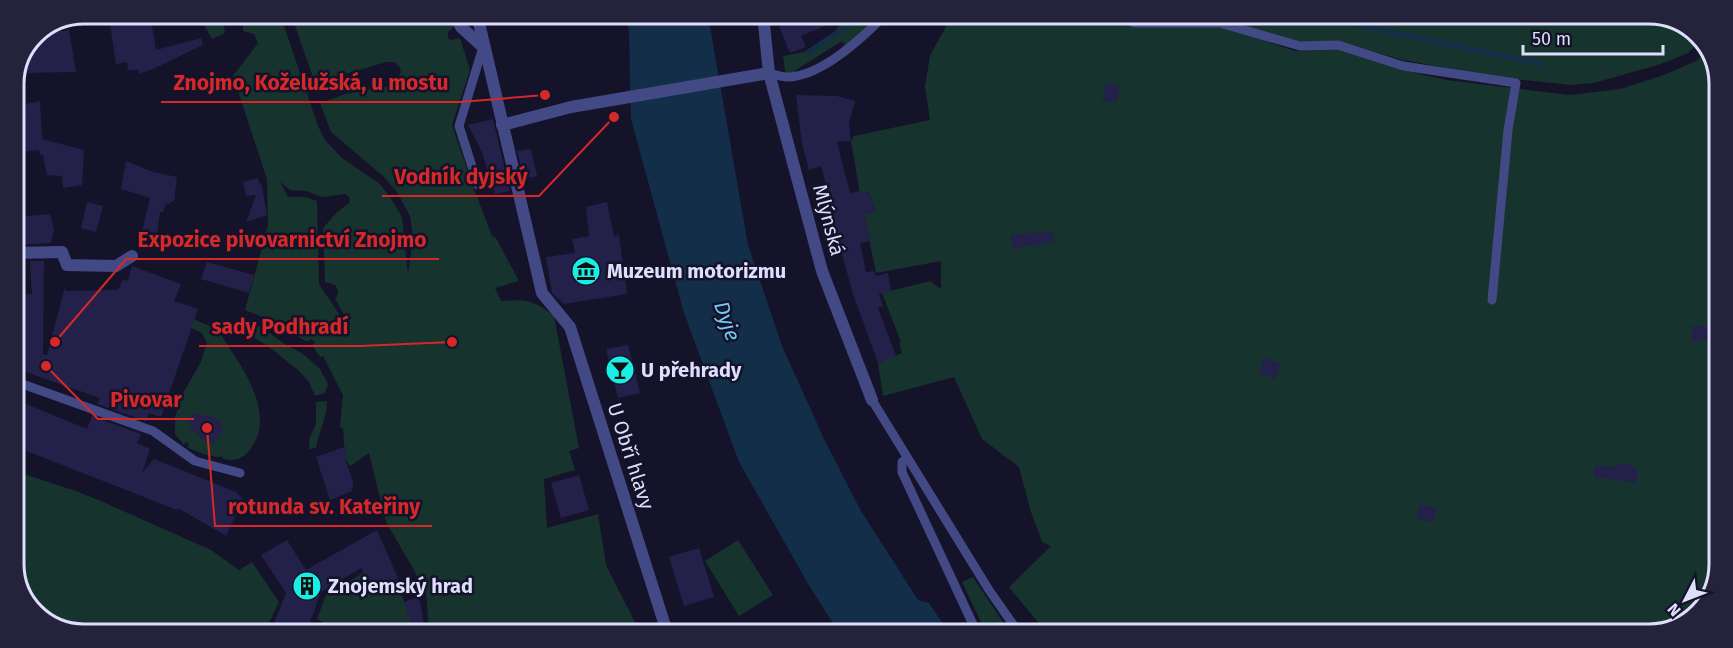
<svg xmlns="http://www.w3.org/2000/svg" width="1733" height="648" viewBox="0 0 1733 648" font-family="'Fira Sans',sans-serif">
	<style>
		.green { fill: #17332e; fill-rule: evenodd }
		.water { fill: #122e49 }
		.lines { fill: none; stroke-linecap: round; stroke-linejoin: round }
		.stream { stroke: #122e49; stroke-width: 5 }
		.building { fill: #232149 }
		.lane { stroke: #424985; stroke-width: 9 }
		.street { stroke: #424985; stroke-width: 12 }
		.labels { text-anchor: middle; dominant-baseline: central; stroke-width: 5; stroke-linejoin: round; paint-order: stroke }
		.street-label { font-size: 20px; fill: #dedffc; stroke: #14132a }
		.poi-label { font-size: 20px; font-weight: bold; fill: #dedffc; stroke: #14132a; text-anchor: start }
		.water-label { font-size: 21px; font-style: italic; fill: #75caf4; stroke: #14132a }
		.rim { fill: none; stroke: #dedffc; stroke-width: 3 }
		.leader { fill: none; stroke: #d62828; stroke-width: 2 }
		.callout-dot { fill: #d62828; stroke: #14132a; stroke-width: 2 }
		.callout-label { font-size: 21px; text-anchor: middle; font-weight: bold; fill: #d62828; stroke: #14132a; stroke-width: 5; stroke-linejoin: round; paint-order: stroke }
	</style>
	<rect width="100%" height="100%" fill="#14132a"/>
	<g class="green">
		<path d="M198 14H222L225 33 212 39Z"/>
		<path d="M243 14H280L318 126 325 140 342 158 380 184 390 197 402 217 408 275 413 238 410 216 397 192 383 176 331 132 320 103C332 99 346 93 358 91 378 88 389 92 401 72L399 66 394 62H386L315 83 291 14H446L454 27 448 32V38L451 40 460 38 470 70 452 125 473 186 492 236 496 238 519 281 495 288 501 301C526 299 534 300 554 316L579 448 569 451 575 470 544 479 547 528 598 514 606 565 640 632H429L426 591 386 522 369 453 350 466 345 458 343 428 340 427 343 395 323 356 320 357 312 345 315 342 311 339 307 342 275 322 245 310 268 225 267 179 233 76 258 43 254 34 243 31ZM280 182 290 190 306 191 322 197 346 194 350 198 349 203 336 213 323 228 325 282 335 285C339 291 339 294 335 299L346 318 343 320 319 284 317 201 305 197H288Z"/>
		<path d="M848 15H882L849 49 842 41 796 70 786 80 783 56 804 52 825 44Z"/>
		<path d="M952 16H1122L1133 19 1220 26 1295 51 1337 48 1401 70 1447 80 1570 95 1620 89 1664 75 1696 61 1708 50 1719 79 1716 587 1692 620 1649 634 1047 633 1009 587 1051 546 1042 542 1031 512 1019 467 982 439 954 377 883 396 878 363 902 353 899 343 901 342 882 293 930 281 941 289V261L876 273 864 214 875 211 869 192 860 194 851 141 854 136 930 120 925 87 930 55Z"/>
		<path d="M1159 16 1672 17 1702 39 1688 53 1661 64 1594 83 1571 85 1497 77 1403 60 1337 41 1299 42 1221 19Z"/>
		<path d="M189 317C198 321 210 325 218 332 224 337 229 348 234 355 252 382 274 423 248 452 241 460 233 461 223 459V457C210 457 199 453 187 447L189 444 186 442 184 445 175 434V417L183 393 201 362 207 343 202 333 182 324Z"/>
		<path d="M234 320 260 326 285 344 303 354 320 369 328 384 325 393 315 396 309 382 298 370 269 347 235 326Z"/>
		<path d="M327 401C327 417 319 431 316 448L309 449 310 437 316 424V402Z"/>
		<path d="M14 471 76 491 103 502 211 550 239 570 252 562 279 602 265 631H61L28 607 14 569Z"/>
		<path d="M738 540 773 595 739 616 705 561Z"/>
		<path d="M363 573 373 592 397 579 414 631H319L323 622 317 619 326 595Z"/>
		<path d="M973 577 1010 633H986L962 582Z"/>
	</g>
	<path class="water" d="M624 15H708L748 245 782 346 825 441 861 511 918 600 929 603 949 633H839L807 582 739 462 684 313 631 119 629 30Z"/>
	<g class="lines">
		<g class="stream">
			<path d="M1321 17 1540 64"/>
			<path d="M808 52 864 15"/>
		</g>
	</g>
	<g class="building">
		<path d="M114 14H150L156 50 201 38 203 45 153 69 139 74V70H128L127 62 116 64 110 24 117 23Z"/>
		<path d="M806 15H850V16L801 36 806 47 790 53 779 26Z"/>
		<path d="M69 30 76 72 26 73V53L34 35Z"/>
		<path d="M1106 83 1120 86 1116 103 1102 100Z"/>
		<path d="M796 95 837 96 855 101 849 123 851 141 837 142 850 193 859 191 860 194 869 192 875 212 865 215 870 241 860 243 866 272 874 271 876 276 888 273 891 291 879 294 883 306 878 308 896 356 878 363 853 294 828 204 831 203 821 166 809 170 802 144Z"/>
		<path d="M40 101 42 139 84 150 82 185 63 188 62 176 47 175 43 155H40L39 150 14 153V102L26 117V104Z"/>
		<path d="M493 119 510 191 495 194 482 152 468 125Z"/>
		<path d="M531 149 537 176 524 179 517 151Z"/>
		<path d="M126 161 153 172 177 177 174 202 171 201 170 204 166 203 163 212H160L157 233 142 232 150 198 121 189Z"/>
		<path d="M258 178 260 186 261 182 267 215 246 222 256 195 246 196 243 182Z"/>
		<path d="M87 202 103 206 96 232 81 228Z"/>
		<path d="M607 202 614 236 619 235 627 294 564 304 552 293 546 257 575 253 572 239 589 236 586 207Z"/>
		<path d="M50 214 54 230 51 243 14 245V217Z"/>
		<path d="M1053 232 1054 242 1012 249 1011 234Z"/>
		<path d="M30 261H44L43 354 47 355 65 287 66 291 118 290 123 279 128 281 132 266 181 284 174 301 198 309 161 417 149 413 146 421 97 404 100 398 34 375 14 366V295L32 294Z"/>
		<path d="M207 262 254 275 249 293 201 279Z"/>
		<path d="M1692 326H1710V340L1692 341Z"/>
		<path d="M628 345 640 393 618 398 606 349Z"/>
		<path d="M1264 358 1280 363 1276 379 1259 374Z"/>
		<path d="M14 399 87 429 92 416 141 434 137 443 150 449 142 473 154 459 236 492 243 499 226 536 178 508 177 510 14 446Z"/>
		<path d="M195 413 206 416 211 415 220 421 223 430 218 440 212 443 206 442 191 428 188 419Z"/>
		<path d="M347 446 345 458 353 482 352 491 330 500 316 457Z"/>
		<path d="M1617 463 1631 464V468H1637V483L1594 477 1595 466 1616 467Z"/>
		<path d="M579 475 589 510 561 518 551 483Z"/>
		<path d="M1419 505 1436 508 1433 522 1417 519Z"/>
		<path d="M377 530 398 578 372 592 361 568 321 592 307 631H271L286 593 261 555 287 540 306 570Z"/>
		<path d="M699 548 714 597 684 606 669 557Z"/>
		<path d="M418 597 421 605 425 632H414L404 602Z"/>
	</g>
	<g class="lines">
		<g class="lane">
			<path d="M1118 16 1134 23H1220L1300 46 1338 45 1403 66 1516 83 1508 130 1492 300"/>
			<path d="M769 73C774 74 781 77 787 77 821 77 862 38 885 15"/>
			<path d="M478 185 459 126 483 47"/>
			<path d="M14 381 153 431 195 461 240 473"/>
			<path d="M872 400 989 590 1019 633"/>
			<path d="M907 458 902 462V472L977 633"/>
		</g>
		<g class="street">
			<path d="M454 14 461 27 483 47"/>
			<path d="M477 14 542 293 570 327 667 632"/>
			<path d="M763 15 769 73 822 271 872 400"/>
			<path d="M502 125 571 107 769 73"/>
			<path d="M14 253 62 252 67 265 116 266 132 256"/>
		</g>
	</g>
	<defs>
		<g id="museum-disc" transform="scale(1.5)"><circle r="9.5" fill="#1aede5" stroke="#14132a"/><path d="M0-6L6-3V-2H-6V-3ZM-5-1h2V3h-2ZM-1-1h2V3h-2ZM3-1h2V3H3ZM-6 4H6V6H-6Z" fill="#111"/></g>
		<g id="bar-disc" transform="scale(1.5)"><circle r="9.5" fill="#1aede5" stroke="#14132a"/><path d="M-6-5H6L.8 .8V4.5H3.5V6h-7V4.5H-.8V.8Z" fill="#111"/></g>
		<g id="building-disc" transform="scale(1.5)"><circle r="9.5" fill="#1aede5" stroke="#14132a"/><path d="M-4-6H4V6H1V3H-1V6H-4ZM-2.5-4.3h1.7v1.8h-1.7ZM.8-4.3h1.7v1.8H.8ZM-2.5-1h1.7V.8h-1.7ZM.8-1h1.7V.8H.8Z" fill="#111"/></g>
	</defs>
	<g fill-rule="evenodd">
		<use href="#museum-disc" x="586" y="271"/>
		<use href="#bar-disc" x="620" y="370"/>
		<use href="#building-disc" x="307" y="586"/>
	</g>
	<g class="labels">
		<g class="street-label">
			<text transform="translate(829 220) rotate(75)">Mlýnská</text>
			<text transform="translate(631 456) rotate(72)">U Obří hlavy</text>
		</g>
		<g class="poi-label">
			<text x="607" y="271">Muzeum motorizmu</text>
			<text x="641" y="370">U přehrady</text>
			<text x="328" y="586">Znojemský hrad</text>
		</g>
		<g class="water-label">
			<text transform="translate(727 321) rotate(71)">Dyje</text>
		</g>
	</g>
	<path d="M0 0H1733V648H0ZM84 24H1649A60 60 0 0 1 1709 84V564A60 60 0 0 1 1649 624H84A60 60 0 0 1 24 564V84A60 60 0 0 1 84 24Z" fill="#24233b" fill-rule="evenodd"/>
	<path class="rim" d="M84 24H1649A60 60 0 0 1 1709 84V564A60 60 0 0 1 1649 624H84A60 60 0 0 1 24 564V84A60 60 0 0 1 84 24Z"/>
	<path class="leader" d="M545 95L460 102H161M614 117L539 196H382M55 342L126 259H439M452 342L360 346H199M46 366L98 419H194M207 428L215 526H432"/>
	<g class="callout-dot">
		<circle cx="545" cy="95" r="6"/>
		<circle cx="614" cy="117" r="6"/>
		<circle cx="55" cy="342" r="6"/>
		<circle cx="452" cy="342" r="6"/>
		<circle cx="46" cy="366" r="6"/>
		<circle cx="207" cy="428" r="6"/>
	</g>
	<g class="callout-label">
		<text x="311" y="90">Znojmo, Koželužská, u mostu</text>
		<text x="461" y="184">Vodník dyjský</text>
		<text x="282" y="247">Expozice pivovarnictví Znojmo</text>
		<text x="280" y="334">sady Podhradí</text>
		<text x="146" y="407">Pivovar</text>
		<text x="324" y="514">rotunda sv. Kateřiny</text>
	</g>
	<g transform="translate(1685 600) rotate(228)" stroke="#14132a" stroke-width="4.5" paint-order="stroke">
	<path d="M0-4.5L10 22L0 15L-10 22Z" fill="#dedffc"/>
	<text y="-9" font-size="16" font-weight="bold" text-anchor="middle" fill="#dedffc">N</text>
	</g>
	<path d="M1523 45v9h140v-9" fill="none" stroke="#dedffc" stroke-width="3"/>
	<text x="1532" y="45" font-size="18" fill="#dedffc" stroke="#14132a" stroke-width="4.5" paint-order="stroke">50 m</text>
</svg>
